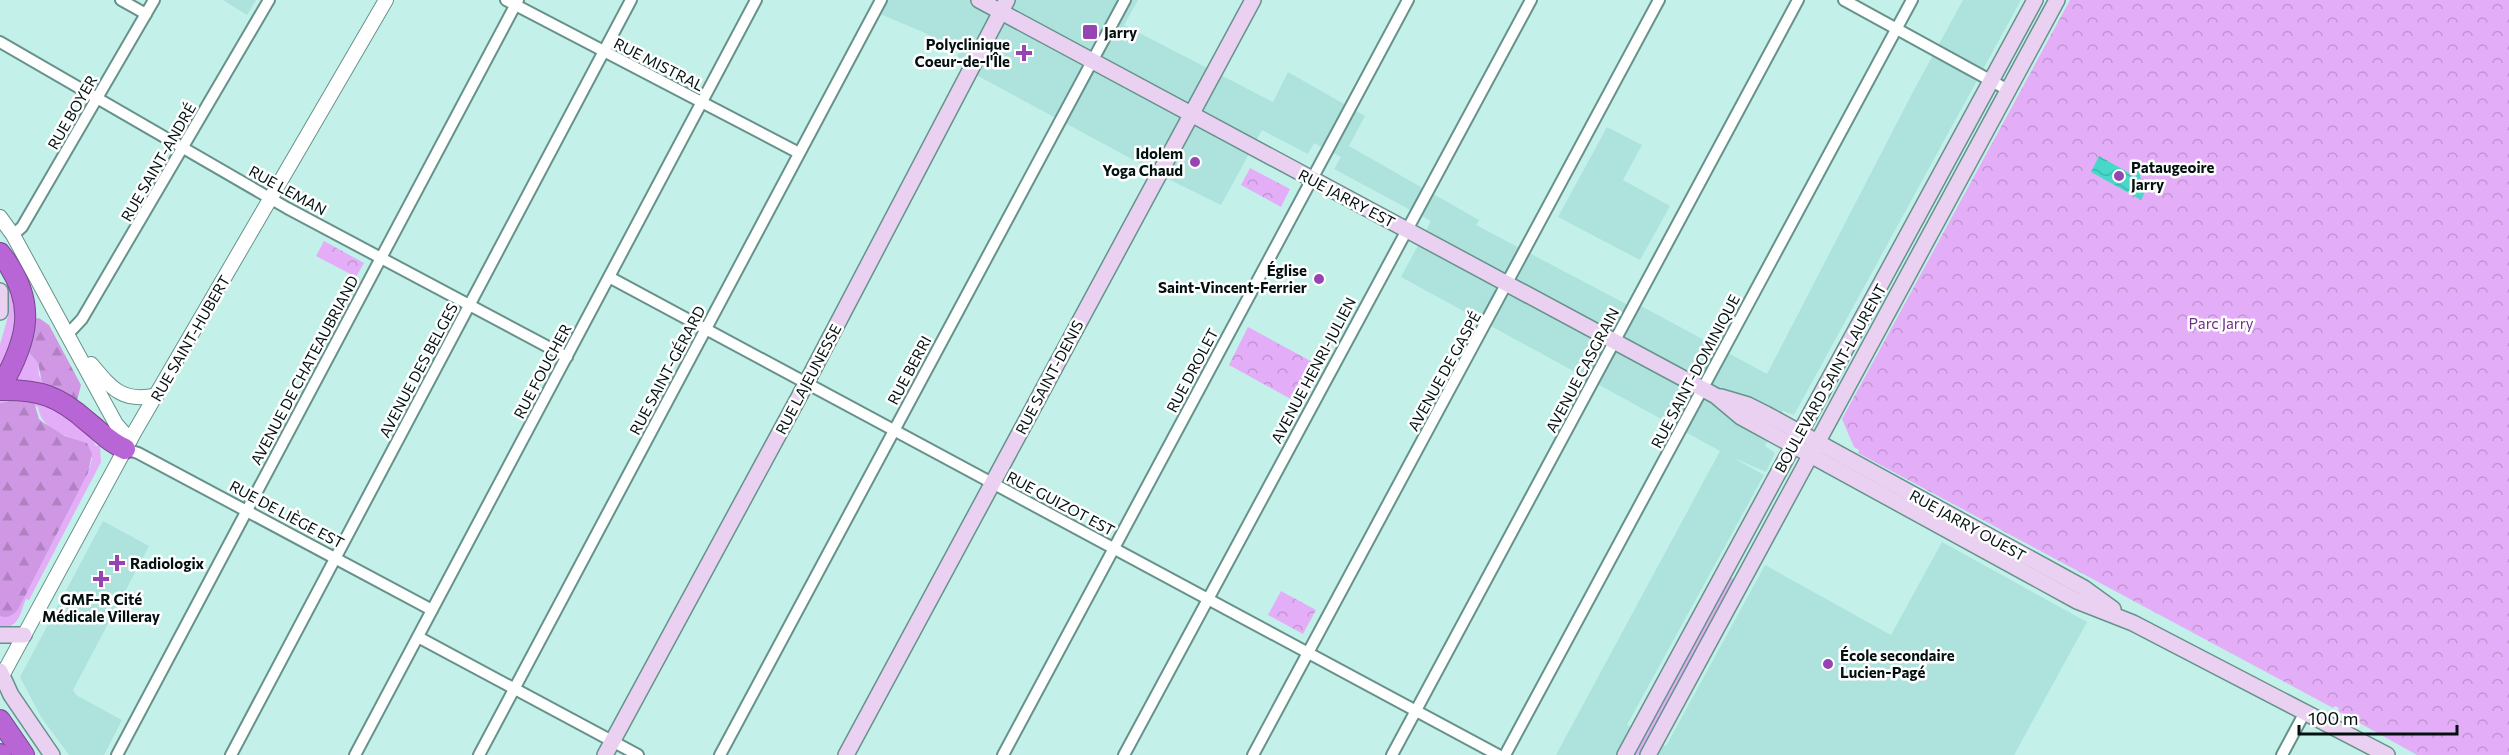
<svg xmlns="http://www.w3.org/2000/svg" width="2509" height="755" viewBox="0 0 2509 755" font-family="Commissioner,sans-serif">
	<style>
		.built { fill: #ade3dc }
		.grass { fill: #e3aef7 }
		.forest { fill: url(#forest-firs) }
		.park { fill: url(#park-crowns) }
		.water { fill: url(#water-waves) }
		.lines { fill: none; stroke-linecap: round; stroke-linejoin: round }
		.minor-casing { stroke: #67928c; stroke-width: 14 }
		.tertiary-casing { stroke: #67928c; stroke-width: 16 }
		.secondary-casing { stroke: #67928c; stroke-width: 18 }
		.motorway-casing { stroke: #794890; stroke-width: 22 }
		.minor { stroke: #fff; stroke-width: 10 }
		.tertiary { stroke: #fff; stroke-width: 14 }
		.secondary { stroke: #ead1f2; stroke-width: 15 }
		.motorway { stroke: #b865d5; stroke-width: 20 }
		.poi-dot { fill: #9744b3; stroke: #fff; stroke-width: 2 }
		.labels { text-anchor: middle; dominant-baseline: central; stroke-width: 5; stroke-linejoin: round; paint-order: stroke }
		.poi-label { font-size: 15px; font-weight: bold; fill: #031210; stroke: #fff; text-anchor: start }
		.street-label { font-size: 15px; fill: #031210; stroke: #fff }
		.park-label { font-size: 15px; fill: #712d87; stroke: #fff }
	</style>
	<defs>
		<pattern id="forest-firs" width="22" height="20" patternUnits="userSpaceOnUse" patternTransform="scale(1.5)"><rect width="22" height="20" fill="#d097e4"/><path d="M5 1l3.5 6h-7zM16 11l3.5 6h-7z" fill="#b181c3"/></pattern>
		<pattern id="park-crowns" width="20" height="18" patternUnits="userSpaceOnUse" patternTransform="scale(1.5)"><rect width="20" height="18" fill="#e3aef7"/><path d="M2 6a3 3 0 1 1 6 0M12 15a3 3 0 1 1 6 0" fill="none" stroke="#c195d3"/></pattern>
		<pattern id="water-waves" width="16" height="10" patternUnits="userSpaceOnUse" patternTransform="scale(1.5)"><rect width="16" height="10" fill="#47d8c9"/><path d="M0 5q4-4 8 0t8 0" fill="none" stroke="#3cb8ac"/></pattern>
	</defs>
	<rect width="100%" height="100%" fill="#c3f1ea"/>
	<g class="built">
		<path d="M223 0H256L247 15Z"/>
		<path d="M876 0H1138L1124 25 1273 102 1288 72 1365 116 1349 146 1479 220 1476 225 1630 306 1632 301 1767 374 1915 88 1963 0H2021L1794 415 1783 411 1765 446 1775 453 1766 472 1734 458 1764 475 1627 725 1666 746 1765 565 1891 635 1942 542 2087 622 2014 755H1556L1720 451 1401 277 1431 221 1334 169 1341 157 1314 143 1308 154 1262 130 1221 205 1178 184 954 63 959 52 923 32 875 12Z"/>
		<path d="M1607 127 1642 145 1623 180 1670 206 1640 260 1558 217Z"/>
		<path d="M103 521 149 546 73 690 76 695 122 720 104 755H69L41 717 20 677Z"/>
	</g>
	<g class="grass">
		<path d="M9 285 21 320 0 375V344L9 313Z"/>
		<path d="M27 350 38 363 39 376 51 389 14 383Z"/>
		<path d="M10 396 57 406 91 437 96 446 100 445 101 462 29 600 26 599C21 609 20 630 0 627V616L19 608 88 473 92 459 86 443C67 436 41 430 38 407L13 400 0 403V399Z"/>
		<path d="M1731 578 1734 579 1638 755H1635Z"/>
	</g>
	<g class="forest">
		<path d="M39 318 49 325 81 385 77 401 42 382 38 363 27 350 35 319Z"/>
		<path d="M13 400 34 402 39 419 44 423 65 436 87 443 92 454 88 473 19 608C14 615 8 619 0 616V403Z"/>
	</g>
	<g class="park">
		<path d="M2070 0H2509V755H2417L2338 711 2339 708 2335 706 2333 708 1858 453 1859 450 1854 447 1842 419Z"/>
		<path d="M1250 168 1290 189 1281 207 1241 185Z"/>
		<path d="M324 241 364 263 356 277 316 256Z"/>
		<path d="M1248 327 1318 365 1298 403 1229 365Z"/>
		<path d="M1281 591 1316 610 1303 634 1268 615Z"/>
	</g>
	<path class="water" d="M2099 156 2131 174 2136 167H2142L2140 178 2149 183 2141 200 2091 172Z"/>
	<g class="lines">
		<g class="minor-casing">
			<g id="minor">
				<path d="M121 0 146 14"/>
				<path d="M506 0 799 153"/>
				<path d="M1844 0 2008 90"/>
				<path d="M0 42 287 208 567 357"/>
				<path d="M13 235 22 227 154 0"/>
				<path d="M609 277 1498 755"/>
				<path d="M67 335 82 319 269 0"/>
				<path d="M125 449 138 453 432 610"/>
				<path d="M418 637 638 755"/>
				<path d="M117 755 518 0"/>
				<path d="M231 755 631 0"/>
				<path d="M355 755 756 0"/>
				<path d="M479 755 881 0"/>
				<path d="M720 755 1125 0"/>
				<path d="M1003 755 1408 0"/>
				<path d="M1124 755 1531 0"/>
				<path d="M1253 755 1659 0"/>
				<path d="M1392 755 1798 0"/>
				<path d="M1505 755 1912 0"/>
				<path d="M2282 755 2305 712"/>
			</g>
		</g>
		<g class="tertiary-casing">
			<g id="tertiary">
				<path d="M0 217 13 235 116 424 130 440"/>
				<path d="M91 364C112 389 123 403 157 395"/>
				<path d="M2 676 135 431 386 0"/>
			</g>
		</g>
		<g class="secondary-casing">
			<g id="secondary">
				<path d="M979 0 1716 396 1741 417 2077 601 2133 623 2387 755"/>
				<path d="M0 291V312"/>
				<path d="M1721 397 1748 405 1766 414 2084 588 2113 609"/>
				<path d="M0 635H24"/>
				<path d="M0 671 11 695 52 755"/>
				<path d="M605 755 800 395 1007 0"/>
				<path d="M846 755 1253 0"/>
				<path d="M1625 755 2035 0"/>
				<path d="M1648 755 2057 0"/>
			</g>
		</g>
		<g class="motorway-casing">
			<g id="motorway">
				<path d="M0 253C38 301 29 339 0 388"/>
				<path d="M0 390C39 389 59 396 88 422 102 433 109 442 125 449"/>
				<path d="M0 720 24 755"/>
				<path d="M0 754 1 755"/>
			</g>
		</g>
		<use href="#minor" class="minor"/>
		<use href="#tertiary" class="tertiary"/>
		<use href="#secondary" class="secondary"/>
		<use href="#motorway" class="motorway"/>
	</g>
	<g class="poi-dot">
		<rect x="1082" y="24" width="16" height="16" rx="3"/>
		<path d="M1021 44h6v6h6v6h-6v6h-6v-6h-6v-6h6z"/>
		<circle cx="1195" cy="162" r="6"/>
		<circle cx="2119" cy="176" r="6"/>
		<circle cx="1319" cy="279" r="6"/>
		<path d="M114 554h6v6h6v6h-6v6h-6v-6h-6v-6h6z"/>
		<path d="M98 570h6v6h6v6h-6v6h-6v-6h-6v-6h6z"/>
		<circle cx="1828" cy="664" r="6"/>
	</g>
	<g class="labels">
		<g class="poi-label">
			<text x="1104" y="32">Jarry</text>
			<text x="1010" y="44" text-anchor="end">Polyclinique<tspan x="1010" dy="17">Coeur-de-l'Île</tspan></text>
			<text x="1183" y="153" text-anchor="end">Idolem<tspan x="1183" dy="17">Yoga Chaud</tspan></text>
			<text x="2131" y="167">Pataugeoire<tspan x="2131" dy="17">Jarry</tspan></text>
			<text x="1307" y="270" text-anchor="end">Église<tspan x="1307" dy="17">Saint-Vincent-Ferrier</tspan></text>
			<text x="130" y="563">Radiologix</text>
			<text x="101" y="599" text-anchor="middle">GMF-R Cité<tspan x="101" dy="17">Médicale Villeray</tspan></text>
			<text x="1840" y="655">École secondaire<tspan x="1840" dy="17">Lucien-Pagé</tspan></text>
		</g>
		<g class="street-label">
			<text transform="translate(659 64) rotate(27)">RUE MISTRAL</text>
			<text transform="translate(72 112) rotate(-60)">RUE BOYER</text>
			<text transform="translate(158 162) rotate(-60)">RUE SAINT-ANDRÉ</text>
			<text transform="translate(288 190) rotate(29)">RUE LEMAN</text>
			<text transform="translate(1347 198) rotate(28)">RUE JARRY EST</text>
			<text transform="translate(190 338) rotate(-60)">RUE SAINT-HUBERT</text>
			<text transform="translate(304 370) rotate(-62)">AVENUE DE CHATEAUBRIAND</text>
			<text transform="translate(418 370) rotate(-62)">AVENUE DES BELGES</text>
			<text transform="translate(667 370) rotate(-62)">RUE SAINT-GÉRARD</text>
			<text transform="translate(909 370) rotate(-62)">RUE BERRI</text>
			<text transform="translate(1192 370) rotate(-62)">RUE DROLET</text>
			<text transform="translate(1313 370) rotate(-62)">AVENUE HENRI-JULIEN</text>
			<text transform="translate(1582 370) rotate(-62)">AVENUE CASGRAIN</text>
			<text transform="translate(542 371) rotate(-62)">RUE FOUCHER</text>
			<text transform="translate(1444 371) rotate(-61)">AVENUE DE GASPÉ</text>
			<text transform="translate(1695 371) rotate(-62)">RUE SAINT-DOMINIQUE</text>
			<text transform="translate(1049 377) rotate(-62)">RUE SAINT-DENIS</text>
			<text transform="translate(1830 378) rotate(-61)">BOULEVARD SAINT-LAURENT</text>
			<text transform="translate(808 379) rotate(-62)">RUE LAJEUNESSE</text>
			<text transform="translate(1061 503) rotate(28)">RUE GUIZOT EST</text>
			<text transform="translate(287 514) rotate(28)">RUE DE LIÈGE EST</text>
			<text transform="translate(1968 525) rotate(29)">RUE JARRY OUEST</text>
		</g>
		<g class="park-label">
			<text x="2221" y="323">Parc Jarry</text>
		</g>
	</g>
	<path d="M2299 725v9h158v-9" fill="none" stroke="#031210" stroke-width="3"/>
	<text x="2308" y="725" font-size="18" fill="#031210" stroke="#ffffff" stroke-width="4.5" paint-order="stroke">100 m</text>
</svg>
